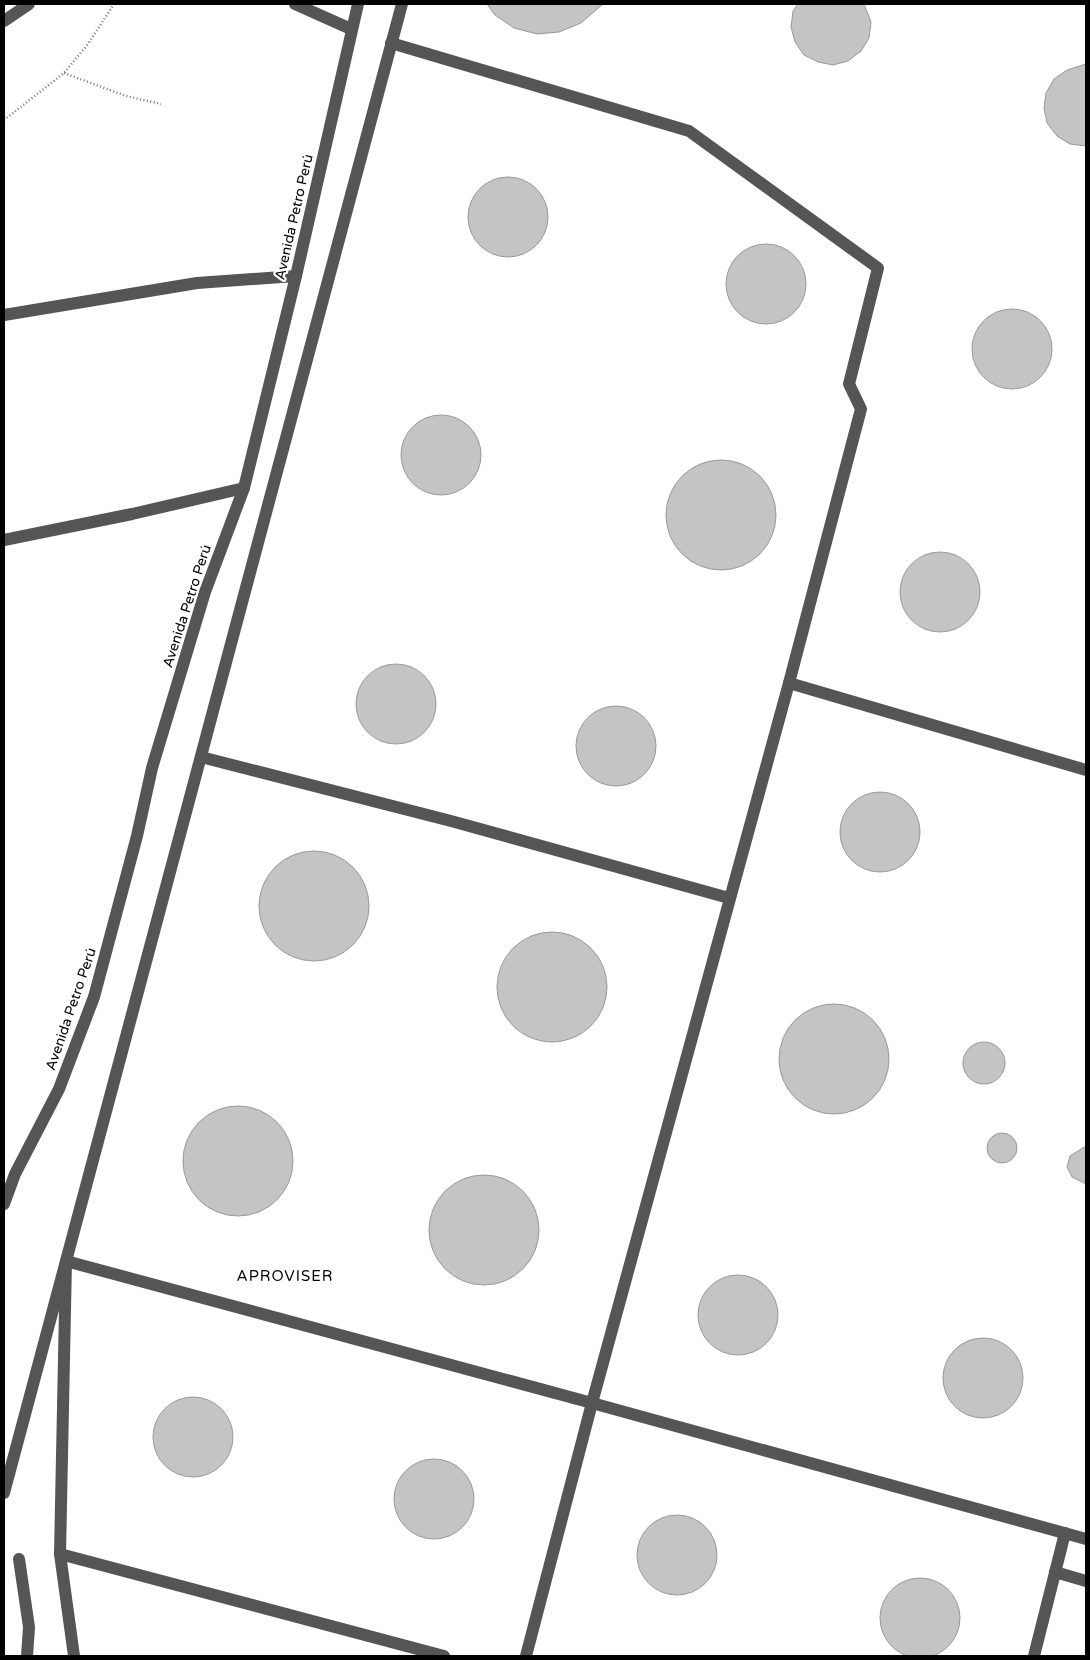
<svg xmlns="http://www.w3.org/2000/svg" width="1090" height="1660" viewBox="0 0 1090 1660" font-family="'Varela Round',sans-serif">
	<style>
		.building { fill: #c4c4c4; stroke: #999 }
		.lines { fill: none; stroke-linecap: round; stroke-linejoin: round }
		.path { stroke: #777; stroke-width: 2.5; stroke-dasharray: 1 2.5; stroke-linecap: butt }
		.minor { stroke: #555; stroke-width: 12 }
		.labels { text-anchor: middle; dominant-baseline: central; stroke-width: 4.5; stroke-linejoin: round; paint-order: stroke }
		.street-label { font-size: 14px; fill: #000; stroke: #fff }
		.neighbourhood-label { font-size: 15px; letter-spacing: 1px; fill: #000; stroke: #fff }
	</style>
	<rect width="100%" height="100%" fill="#fff"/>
	<g class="building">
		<path d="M487 4H603L581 23 559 32 537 34 514 28 495 15Z"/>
		<path d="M798 4H864L871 22 869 38 861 51 848 61 833 65 818 62 804 55 795 42 791 27 793 11Z"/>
		<path d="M1086 64V146L1070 144 1057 136 1047 123 1044 108 1046 93 1054 79 1067 70Z"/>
		<circle cx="508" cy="217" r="40"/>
		<circle cx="766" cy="284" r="40"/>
		<circle cx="1012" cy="349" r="40"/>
		<circle cx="441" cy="455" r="40"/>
		<circle cx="721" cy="515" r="55"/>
		<circle cx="940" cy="592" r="40"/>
		<circle cx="396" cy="704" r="40"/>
		<circle cx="616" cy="746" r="40"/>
		<circle cx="880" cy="832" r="40"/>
		<circle cx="314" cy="906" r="55"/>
		<circle cx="552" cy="987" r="55"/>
		<circle cx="834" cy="1059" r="55"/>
		<circle cx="984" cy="1063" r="21"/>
		<circle cx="238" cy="1161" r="55"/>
		<circle cx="1002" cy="1148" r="15"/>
		<path d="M1086 1146V1184L1072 1177 1067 1167 1070 1156Z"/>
		<circle cx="484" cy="1230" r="55"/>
		<circle cx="738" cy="1315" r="40"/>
		<circle cx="983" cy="1378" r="40"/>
		<circle cx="193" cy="1437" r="40"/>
		<circle cx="434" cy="1499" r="40"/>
		<circle cx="677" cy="1555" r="40"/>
		<circle cx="920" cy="1618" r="40"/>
	</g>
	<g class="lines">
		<g class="path">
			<path d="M64 73 126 96 161 104"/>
			<path d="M4 120 64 73 88 44 114 4"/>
		</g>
		<g class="minor">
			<path d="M295 4 351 29"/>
			<path d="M4 21 29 4"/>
			<path d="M391 43 689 131 878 268 849 384 861 409 789 683 1086 770"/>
			<path d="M4 315 197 283 296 276"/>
			<path d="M4 540 132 514 244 488"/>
			<path d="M201 757 451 821 729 898"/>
			<path d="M4 1204 15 1174 59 1089 94 997 137 836 152 768 205 592 244 488 296 276 358 4"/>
			<path d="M4 1493 402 4"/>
			<path d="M60 1554 74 1656"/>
			<path d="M19 1559 29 1627 27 1656"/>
			<path d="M1055 1572 1086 1581"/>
			<path d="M444 1656 60 1554 66 1261 592 1403 1086 1539"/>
			<path d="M526 1656 592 1403 789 683"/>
			<path d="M1034 1656 1065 1533"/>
		</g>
	</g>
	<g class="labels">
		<g class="street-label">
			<text transform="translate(294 217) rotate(-77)">Avenida Petro Perú</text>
			<text transform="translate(187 606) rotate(-72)">Avenida Petro Perú</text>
			<text transform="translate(71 1009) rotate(-71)">Avenida Petro Perú</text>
		</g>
		<g class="neighbourhood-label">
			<text x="285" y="1276">APROVISER</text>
		</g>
	</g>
	<rect width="1090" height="1660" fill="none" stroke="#000000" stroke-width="10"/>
</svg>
